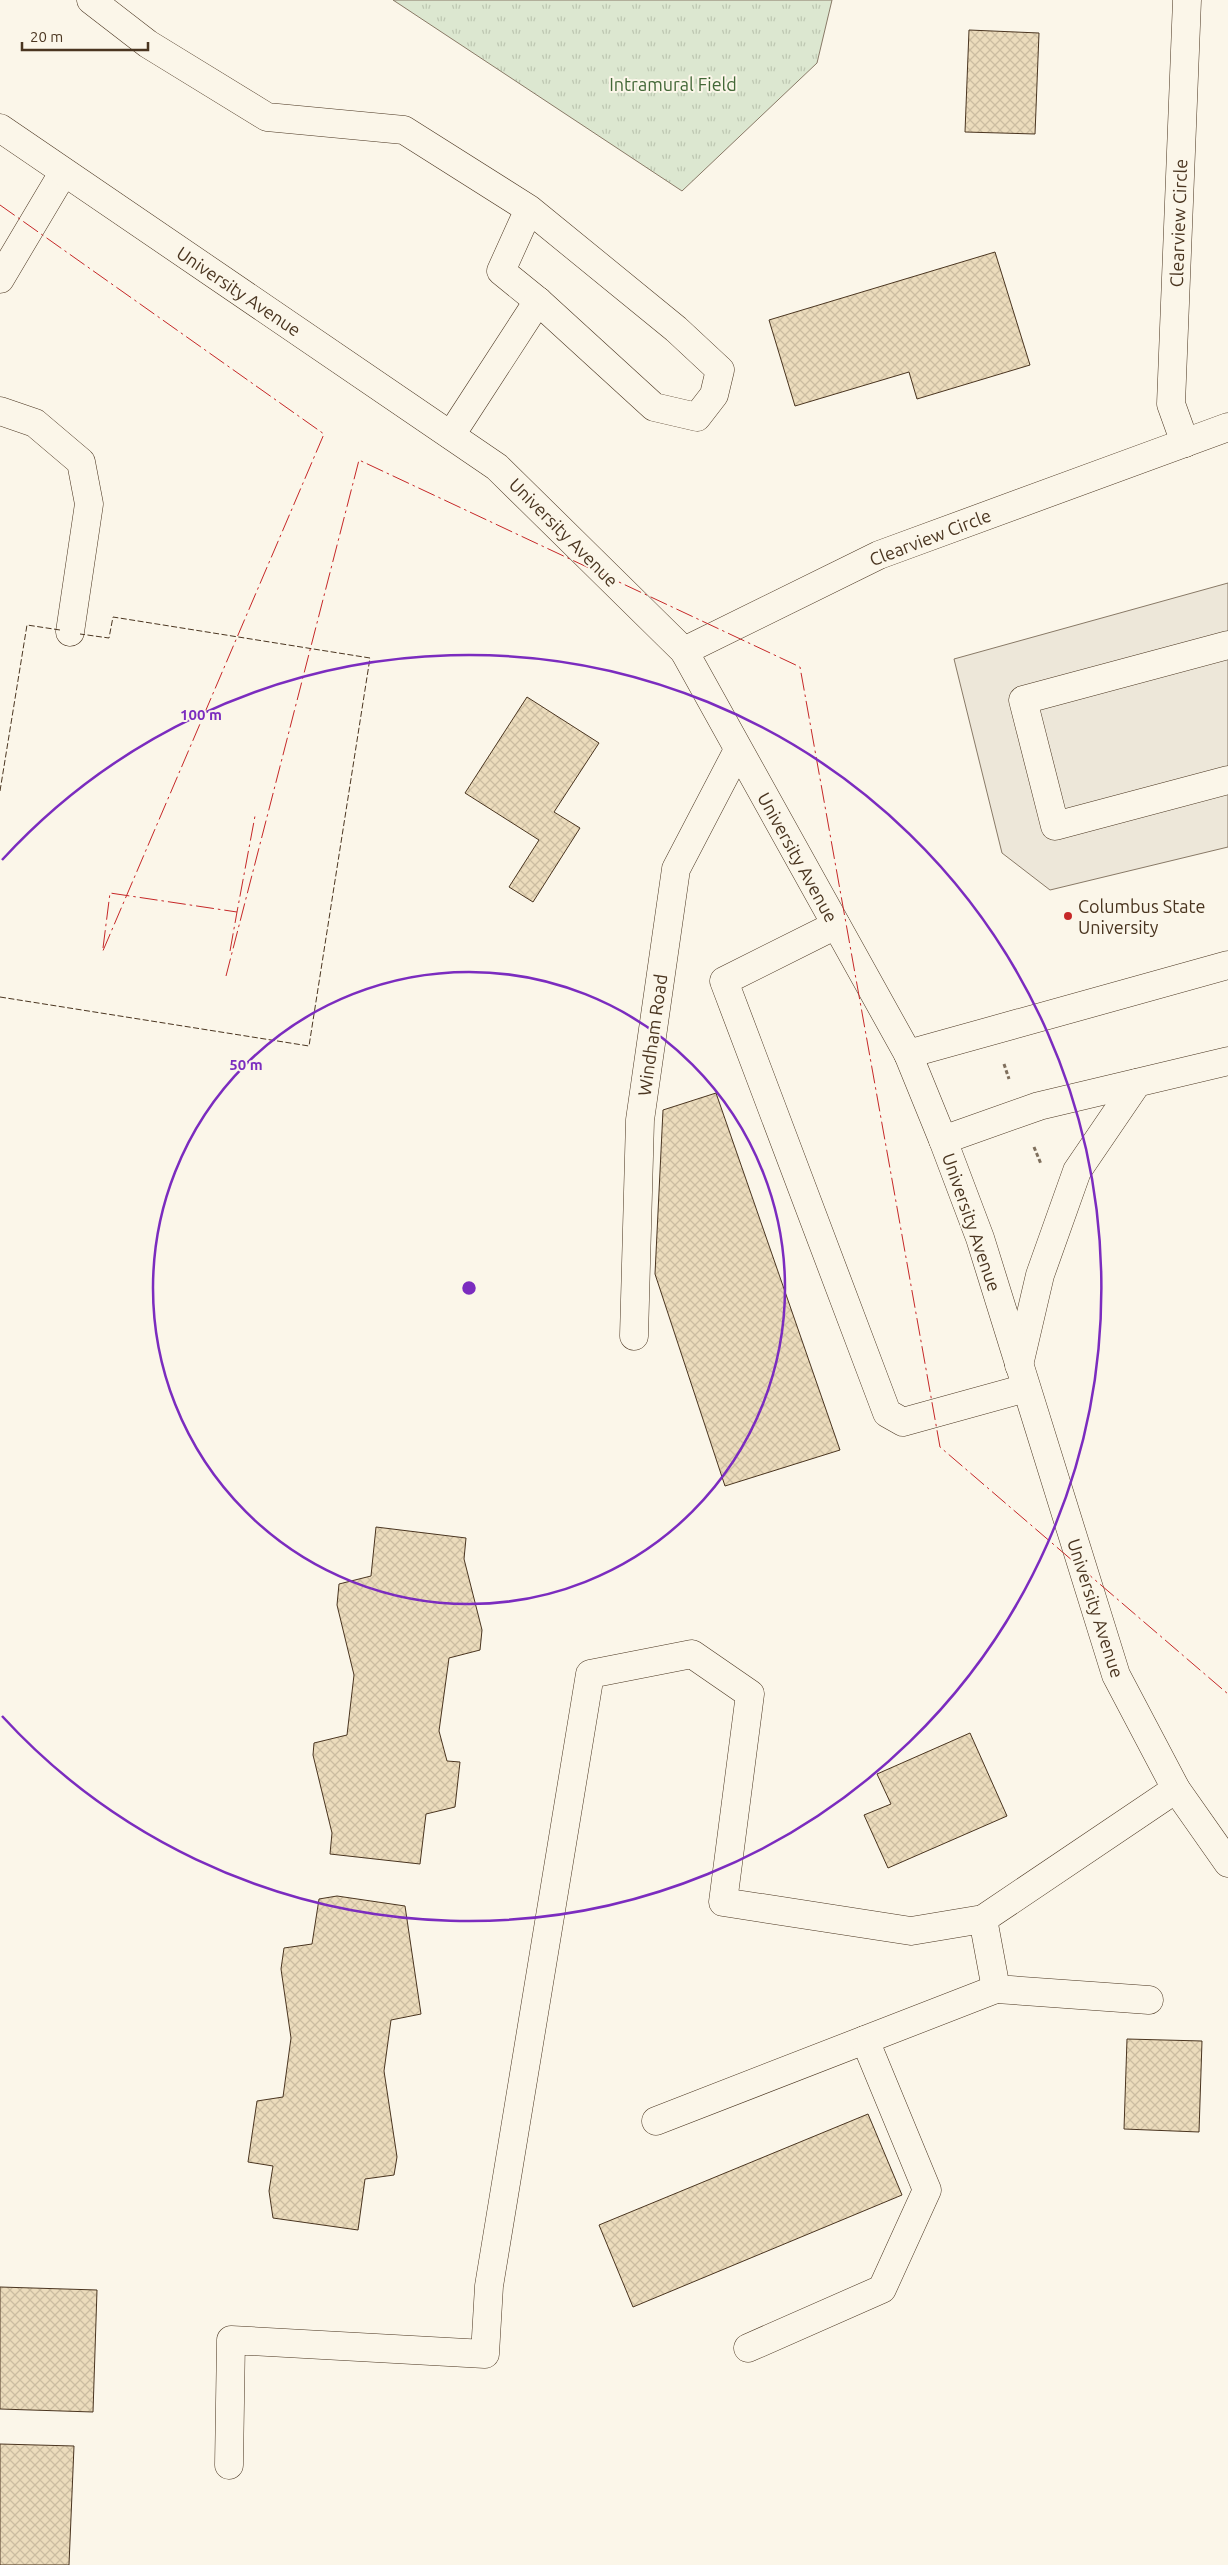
<svg xmlns="http://www.w3.org/2000/svg" width="1228" height="2565" viewBox="0 0 1228 2565" font-family="Ubuntu,sans-serif">
	<style>
		.park { fill: url(#park-tufts); stroke: #887966 }
		.parking { fill: #ede7d9; stroke: #887966 }
		.building { fill: url(#building-cross-hatch); stroke: #4a3520 }
		.lines { fill: none; stroke-linecap: round; stroke-linejoin: round }
		.minor-casing { stroke: #4a3520; stroke-width: 29 }
		.major-casing { stroke: #4a3520; stroke-width: 29 }
		.path { stroke: #7f6f5c; stroke-width: 3; stroke-dasharray: 4 2.5; stroke-linecap: butt }
		.minor { stroke: #fbf6e9; stroke-width: 28 }
		.major { stroke: #fbf6e9; stroke-width: 28 }
		.fence { stroke: #4a3520; stroke-width: 1; stroke-dasharray: 6 2.5; stroke-linecap: butt }
		.power { stroke: #c62828; stroke-width: 1; stroke-dasharray: 18 4 2.5 4; stroke-linecap: butt }
		.ring { fill: none; stroke: #7b2cbf; stroke-width: 2.5 }
		.poi-dot { fill: #c62828; stroke: #fbf6e9; stroke-width: 2 }
		.labels { text-anchor: middle; dominant-baseline: central; stroke-width: 4; stroke-linejoin: round; paint-order: stroke }
		.park-label { font-size: 18px; fill: #436837; stroke: #fbf6e9 }
		.street-label { font-size: 18px; fill: #4a3520; stroke: #fbf6e9 }
		.poi-label { font-size: 18px; fill: #4a3520; stroke: #fbf6e9; text-anchor: start }
		.centre { fill: #7b2cbf; stroke: #fbf6e9; stroke-width: 2.5 }
		.ring-label { font-size: 15px; text-anchor: middle; font-weight: bold; fill: #7b2cbf; stroke: #fbf6e9; stroke-width: 4; stroke-linejoin: round; paint-order: stroke }
	</style>
	<defs>
		<pattern id="park-tufts" width="24" height="20" patternUnits="userSpaceOnUse" patternTransform="scale(1.25)"><rect width="24" height="20" fill="#dce7d0"/><path d="M3 7l-1-3M5 7V3M7 7l1-3M15 17l-1-3M17 17v-4M19 17l1-3" fill="none" stroke="#bec7b2"/></pattern>
		<pattern id="building-cross-hatch" width="8" height="8" patternUnits="userSpaceOnUse" patternTransform="scale(1.25)"><rect width="8" height="8" fill="#ecdcbc"/><path d="M0 0l8 8M0 8l8-8" fill="none" stroke="#ccbda1"/></pattern>
	</defs>
	<rect width="100%" height="100%" fill="#fbf6e9"/>
	<path class="park" d="M393 0H832L817 63 682 191Z"/>
	<path class="parking" d="M1228 583V847L1050 890 1002 853 954 659Z"/>
	<g class="building">
		<path d="M969 30 1039 33 1035 134 965 132Z"/>
		<path d="M995 252 1030 365 917 399 909 372 795 406 769 320Z"/>
		<path d="M527 697 599 743 554 812 580 828 533 902 509 887 539 840 465 793Z"/>
		<path d="M716 1093 840 1450 725 1486 655 1274 663 1110Z"/>
		<path d="M376 1527 466 1538 464 1559 482 1630 480 1650 449 1658 439 1731 447 1761 460 1762 455 1807 426 1814 420 1864 330 1854 332 1833 313 1755 314 1743 347 1735 354 1675 337 1605 339 1584 371 1576Z"/>
		<path d="M970 1733 1007 1816 888 1868 864 1815 891 1804 877 1774Z"/>
		<path d="M337 1896 405 1906 421 2014 391 2020 384 2071 397 2157 394 2175 365 2179 358 2230 273 2218 269 2191 273 2166 248 2162 257 2101 283 2097 291 2038 281 1969 284 1948 312 1944 319 1899Z"/>
		<path d="M1127 2039 1202 2041 1199 2132 1124 2129Z"/>
		<path d="M868 2114 902 2195 633 2307 599 2225Z"/>
		<path d="M0 2287 97 2290 93 2412 0 2409Z"/>
		<path d="M0 2444 74 2446 69 2565H0Z"/>
	</g>
	<g class="lines">
		<g class="minor-casing">
			<g id="minor">
				<path d="M91 0 148 44 267 117 404 130 529 209 676 329 720 370 714 395 697 417 654 407 538 301 501 271 529 209"/>
				<path d="M0 279 63 173"/>
				<path d="M0 411 35 423 81 462 89 504 70 632"/>
				<path d="M451 435 538 301"/>
				<path d="M1185 443 1171 404 1187 0"/>
				<path d="M1228 645 1023 700 1055 826 1228 780"/>
				<path d="M684 651 879 555 1228 427"/>
				<path d="M836 925 724 981 887 1413 903 1422 1026 1388"/>
				<path d="M908 1054 1228 965"/>
				<path d="M943 1140 1039 1106 1228 1061"/>
				<path d="M634 1336 640 1120 676 869 738 750"/>
				<path d="M1019 1365 1040 1275 1077 1171 1137 1083"/>
				<path d="M983 1919 996 1989 1149 2000"/>
				<path d="M656 2121 996 1989"/>
				<path d="M748 2348 882 2289 927 2190 865 2040"/>
				<path d="M229 2465 231 2340 485 2354 489 2286 590 1674 692 1654 750 1694 723 1902 911 1931 983 1919 1176 1789"/>
			</g>
		</g>
		<g class="major-casing">
			<path id="major" d="M0 128 497 467 684 651 908 1054 943 1140 980 1238 1116 1675 1176 1789 1228 1863"/>
		</g>
		<g class="path">
			<path d="M1004 1064 1009 1079"/>
			<path d="M1034 1147 1041 1164"/>
		</g>
		<use href="#minor" class="minor"/>
		<use href="#major" class="major"/>
		<g class="fence">
			<path d="M0 791 27 625 60 630"/>
			<path d="M0 997 309 1046 370 658 113 617 109 638 80 634"/>
		</g>
		<g class="power">
			<path d="M0 205 324 434 102 953"/>
			<path d="M103 948 110 893 237 912 255 816"/>
			<path d="M230 951 237 912"/>
			<path d="M226 976 359 460 800 667 940 1447 1228 1694"/>
		</g>
	</g>
	<g class="ring">
		<circle cx="469" cy="1288" r="316"/>
		<path d="M2 860A633 633 0 1 1 2 1716"/>
	</g>
	<circle class="poi-dot" cx="1068" cy="916" r="5"/>
	<g class="labels">
		<g class="park-label">
			<text x="673" y="84">Intramural Field</text>
		</g>
		<g class="street-label">
			<text transform="translate(1178 223) rotate(-88)">Clearview Circle</text>
			<text transform="translate(239 291) rotate(34)">University Avenue</text>
			<text transform="translate(564 532) rotate(45)">University Avenue</text>
			<text transform="translate(930 537) rotate(-21)">Clearview Circle</text>
			<text transform="translate(798 857) rotate(61)">University Avenue</text>
			<text transform="translate(652 1035) rotate(-82)">Windham Road</text>
			<text transform="translate(972 1222) rotate(71)">University Avenue</text>
			<text transform="translate(1096 1608) rotate(72)">University Avenue</text>
		</g>
		<g class="poi-label">
			<text x="1078" y="906">Columbus State<tspan x="1078" dy="21">University</tspan></text>
		</g>
	</g>
	<circle cx="469" cy="1288" r="8" class="centre"/>
	<g class="ring-label">
		<text x="201" y="720">100 m</text>
		<text x="246" y="1070">50 m</text>
	</g>
	<path d="M22 42v8h126v-8" fill="none" stroke="#4a3520" stroke-width="2.5"/>
	<text x="30" y="42" font-size="15" fill="#4a3520" stroke="#fbf6e9" stroke-width="4" paint-order="stroke">20 m</text>
</svg>
